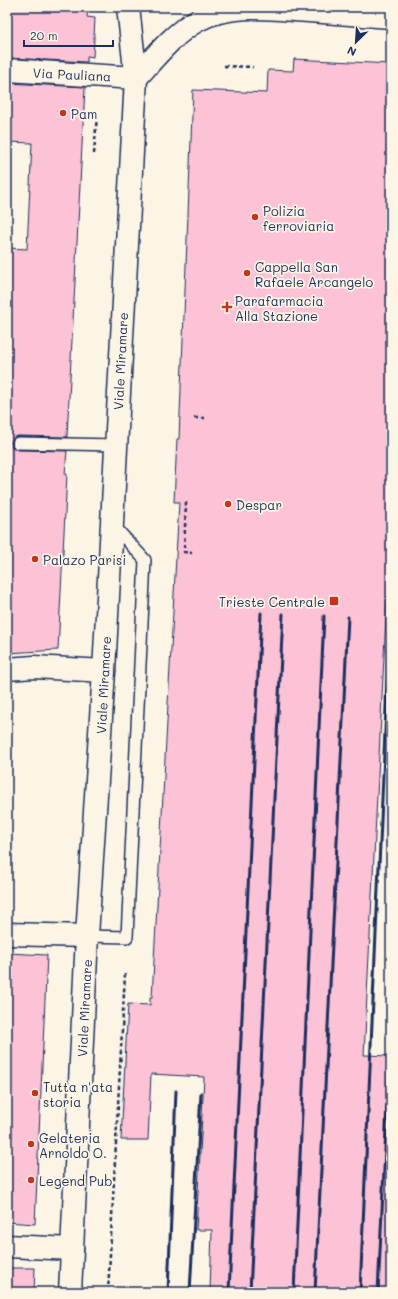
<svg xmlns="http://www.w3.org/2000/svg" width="398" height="1299" viewBox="0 0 398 1299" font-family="Mali,sans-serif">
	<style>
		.building { fill: #fcc2d5; stroke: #1b2f5e }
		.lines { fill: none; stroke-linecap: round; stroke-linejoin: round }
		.lane-casing { stroke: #1b2f5e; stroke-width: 14 }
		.street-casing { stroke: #1b2f5e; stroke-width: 25 }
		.primary-casing { stroke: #1b2f5e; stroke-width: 25 }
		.path { stroke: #1b2f5e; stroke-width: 2.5; stroke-dasharray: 4 3; stroke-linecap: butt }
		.lane { stroke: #fcf5e5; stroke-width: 11 }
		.street { stroke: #fcf5e5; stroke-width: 22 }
		.primary { stroke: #fcf5e5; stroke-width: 22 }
		.rail { stroke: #1b2f5e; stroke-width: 3 }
		.poi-dot { fill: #c8321e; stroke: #fcf5e5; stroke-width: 1.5 }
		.labels { text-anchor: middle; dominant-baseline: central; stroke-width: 3.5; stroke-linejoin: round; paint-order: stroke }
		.street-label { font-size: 13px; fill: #1b2f5e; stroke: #fcf5e5 }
		.poi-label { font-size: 13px; fill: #1b2f5e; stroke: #fcf5e5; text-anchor: start }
	</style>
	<rect width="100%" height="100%" fill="#fcf5e5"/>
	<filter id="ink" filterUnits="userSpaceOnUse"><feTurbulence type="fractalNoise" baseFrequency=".025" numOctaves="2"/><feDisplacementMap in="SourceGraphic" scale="8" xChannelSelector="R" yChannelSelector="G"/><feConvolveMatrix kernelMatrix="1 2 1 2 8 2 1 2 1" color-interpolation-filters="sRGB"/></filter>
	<g filter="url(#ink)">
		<g class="building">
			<path d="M7 7H88L87 17 95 18 93 57 87 56V62L7 58Z"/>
			<path d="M294 59 391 64V597H387L364 1055 391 1056V1292H210L212 1230H196L204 1077 151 1074 148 1140H121L128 1004 150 1005V997H152L179 502H174L177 439H179L193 90 267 93 268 70 293 71Z"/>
			<path d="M7 83 85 87 67 437 18 436 14 437 11 442 12 447 18 450 67 451 65 474H67L58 650 7 653V248L27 249 32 143 7 142Z"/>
			<path d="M7 953 47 955 35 1224 7 1222Z"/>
			<path d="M7 1268H35L34 1292H7Z"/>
		</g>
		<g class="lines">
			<g class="lane-casing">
				<g id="lane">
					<path d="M18 443 116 445"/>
					<path d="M87 936 127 937 145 560 112 524"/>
				</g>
			</g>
			<g class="street-casing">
				<g id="street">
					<path d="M7 70 136 78"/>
					<path d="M7 669 34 667 104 671"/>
					<path d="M7 934 87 936"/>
					<path d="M7 1246 72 1249"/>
				</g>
			</g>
			<g class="primary-casing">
				<g id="primary">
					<path d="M136 78C155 57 174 33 198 20 232 2 273 9 309 11 336 13 364 15 391 17"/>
					<path d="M70 1292 87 936 104 671 136 78 128 7"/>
				</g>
			</g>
			<g class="path">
				<path d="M224 66 253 67"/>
				<path d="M94 154 97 115"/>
				<path d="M194 418H206"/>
				<path d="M186 502 184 552 192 553"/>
				<path d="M108 1292 125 974"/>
			</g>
			<use href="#lane" class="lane"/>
			<use href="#street" class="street"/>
			<use href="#primary" class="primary"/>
			<g class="rail">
				<path d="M168 1292 176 1091"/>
				<path d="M190 1292 201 1093"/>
				<path d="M229 1292 261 613"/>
				<path d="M250 1292 283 614"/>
				<path d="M294 1292 324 616"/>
				<path d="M315 1292 348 617"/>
				<path d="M360 1292 390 619"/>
				<path d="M378 1292 391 1028"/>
			</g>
		</g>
	</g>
	<g class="poi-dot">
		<circle cx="63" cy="113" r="4"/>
		<circle cx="255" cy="217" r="4"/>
		<circle cx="247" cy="273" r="4"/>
		<path d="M225 301h4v4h4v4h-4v4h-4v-4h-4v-4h4z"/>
		<circle cx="228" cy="504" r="4"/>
		<circle cx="35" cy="559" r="4"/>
		<rect x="329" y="596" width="10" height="10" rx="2"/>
		<circle cx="35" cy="1093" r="4"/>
		<circle cx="31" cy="1144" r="4"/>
		<circle cx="31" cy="1180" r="4"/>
	</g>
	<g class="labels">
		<g class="street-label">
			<text transform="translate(72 74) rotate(3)">Via Pauliana</text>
			<text transform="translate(120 361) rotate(-87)">Viale Miramare</text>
			<text transform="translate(103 685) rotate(-87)">Viale Miramare</text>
			<text transform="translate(84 1008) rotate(-87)">Viale Miramare</text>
		</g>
		<g class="poi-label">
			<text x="71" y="113">Pam</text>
			<text x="263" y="210">Polizia<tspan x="263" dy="15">ferroviaria</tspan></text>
			<text x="255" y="266">Cappella San<tspan x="255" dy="15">Rafaele Arcangelo</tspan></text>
			<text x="235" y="300">Parafarmacia<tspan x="235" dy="15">Alla Stazione</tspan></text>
			<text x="236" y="504">Despar</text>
			<text x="43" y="559">Palazo Parisi</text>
			<text x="325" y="601" text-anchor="end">Trieste Centrale</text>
			<text x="43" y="1086">Tutta n'ata<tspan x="43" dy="15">storia</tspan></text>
			<text x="39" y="1137">Gelateria<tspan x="39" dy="15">Arnoldo O.</tspan></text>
			<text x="39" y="1180">Legend Pub</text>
		</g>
	</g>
	<rect width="398" height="1299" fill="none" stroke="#fcf5e5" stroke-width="24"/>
	<rect x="12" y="12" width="374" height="1275" fill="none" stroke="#1b2f5e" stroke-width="1.5" filter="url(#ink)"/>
	<g transform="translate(356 42) rotate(205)" stroke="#fcf5e5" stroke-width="3" paint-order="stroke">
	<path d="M0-3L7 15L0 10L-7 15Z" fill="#1b2f5e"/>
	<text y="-6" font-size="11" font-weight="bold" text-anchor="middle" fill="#1b2f5e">N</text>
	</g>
	<path d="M24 40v6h89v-6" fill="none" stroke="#1b2f5e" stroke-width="2"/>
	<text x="30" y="40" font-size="12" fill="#1b2f5e" stroke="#fcf5e5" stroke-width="3" paint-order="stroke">20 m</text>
</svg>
